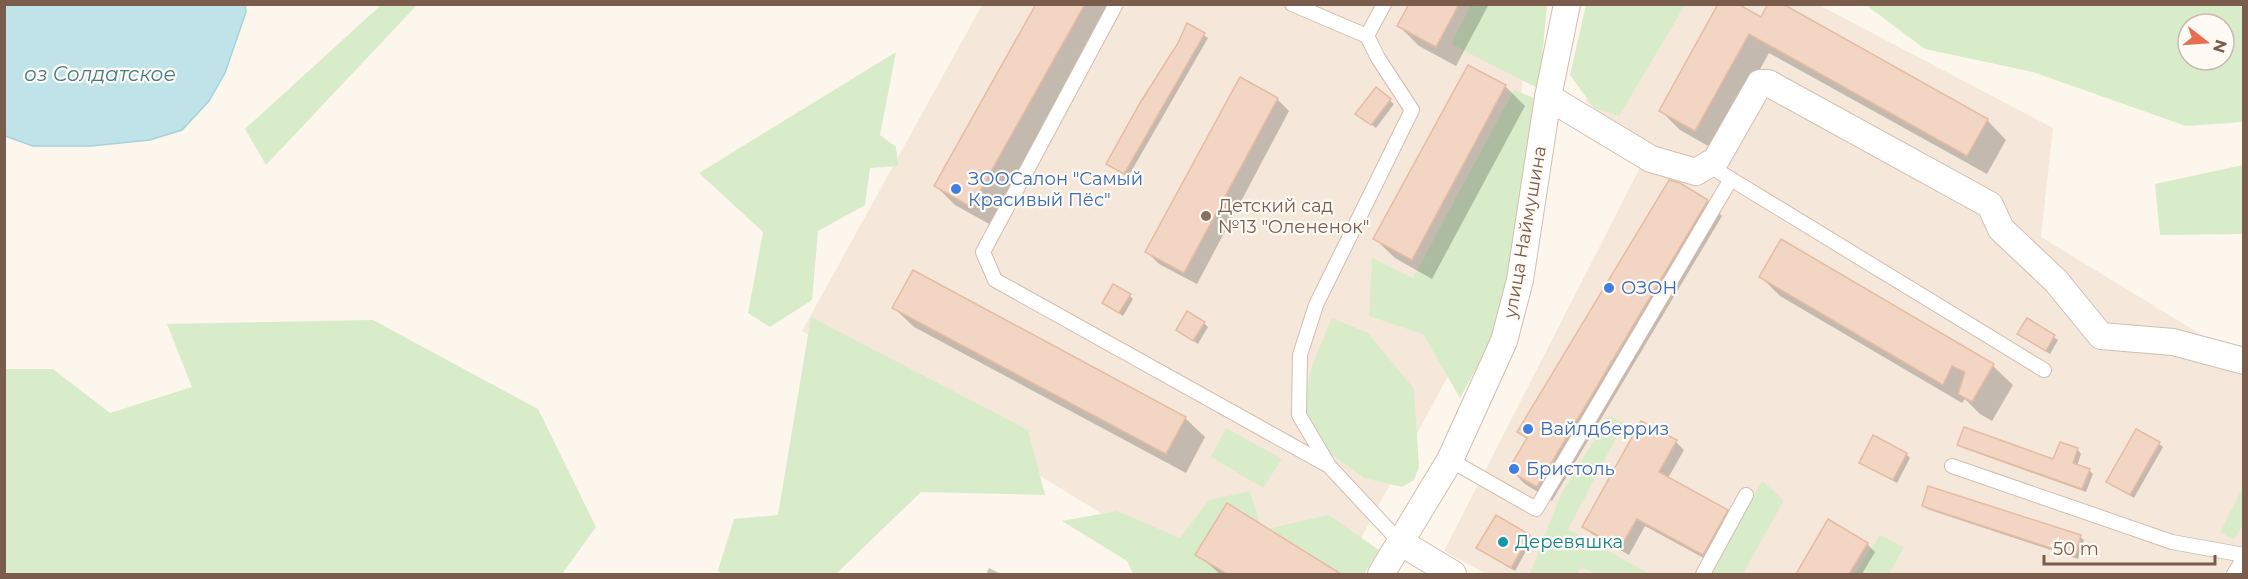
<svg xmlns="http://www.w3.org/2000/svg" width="2248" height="579" viewBox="0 0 2248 579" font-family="Montserrat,sans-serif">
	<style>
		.residential { fill: #f5e8da }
		.green { fill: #d8ecc9; fill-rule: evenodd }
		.water { fill: #bfe3e8; stroke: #a5d3da; stroke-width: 1.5 }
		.shadow { fill: #0003 }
		.building { fill: #f3d5c3; stroke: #e6bba3; stroke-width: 1.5 }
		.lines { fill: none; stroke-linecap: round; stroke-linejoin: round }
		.service-casing { stroke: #d1beb0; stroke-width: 16 }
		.minor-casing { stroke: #d1beb0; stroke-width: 28 }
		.service { stroke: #fff; stroke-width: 14 }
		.minor { stroke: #fff; stroke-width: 26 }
		.shop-dot { fill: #3f7fe0; stroke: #fffaf3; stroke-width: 2 }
		.education-dot { fill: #8d6e63; stroke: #fffaf3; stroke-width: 2 }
		.culture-dot { fill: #0f9aa8; stroke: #fffaf3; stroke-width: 2 }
		.labels { text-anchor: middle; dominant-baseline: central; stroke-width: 4.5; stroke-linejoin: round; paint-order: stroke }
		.shop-label { font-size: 18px; fill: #366cbe; stroke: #fffaf3; text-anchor: start }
		.education-label { font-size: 18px; fill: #785e54; stroke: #fffaf3; text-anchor: start }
		.street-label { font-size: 18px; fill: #7a5c4d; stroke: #fffaf3 }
		.culture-label { font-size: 18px; fill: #0d838f; stroke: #fffaf3; text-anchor: start }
		.water-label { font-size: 20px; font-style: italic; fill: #437c86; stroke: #fffaf3 }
	</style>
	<rect width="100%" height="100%" fill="#fdf6ec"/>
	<g class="residential">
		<path d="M982 5H1533L1495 288 1342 574H1201L802 331Z"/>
		<path d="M1657 5H1819L2053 128 2041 237 2243 360V574H1487L1444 551 1649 150 1585 101Z"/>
	</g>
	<g class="green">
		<path d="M381 5H417L266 165 245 129Z"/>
		<path d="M1471 5H1547L1539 89 1451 44Z"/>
		<path d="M1586 5H1685L1619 116 1594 108 1570 75Z"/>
		<path d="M1866 5H2243V122L2186 126 2033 72 1925 49ZM2188 24H2224V60H2188Z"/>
		<path d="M896 52 880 135 896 147 898 166 870 168 865 205 818 231 812 300 770 327 748 313 763 232 699 173Z"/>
		<path d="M1514 90 1539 100 1508 290 1489 345 1460 398 1423 334 1369 316 1372 258 1413 278Z"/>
		<path d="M2243 165V234L2160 235 2155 184Z"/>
		<path d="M811 317 1028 430 1045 495 921 492 836 574H721L718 570 734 519 778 515Z"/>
		<path d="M1332 318 1368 333 1414 389 1419 467 1414 480 1402 487 1364 478 1324 449 1303 413 1311 368Z"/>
		<path d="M373 320 538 409 596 527 562 574H5V369H53L110 413 192 387 167 324Z"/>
		<path d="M1609 416 1624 423 1568 529 1650 574H1595L1582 567 1577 574H1530L1561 494Z"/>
		<path d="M1226 428 1282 459 1263 488 1211 457Z"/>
		<path d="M1762 481 1784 500 1743 574H1711Z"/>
		<path d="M2243 487V524L2234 540 2220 532Z"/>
		<path d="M1250 491 1262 530 1329 515 1379 550 1364 574H1133L1127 561 1062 521 1117 511 1180 538 1209 500Z"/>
		<path d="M1880 535 1904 547 1889 574H1855Z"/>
	</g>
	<path class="water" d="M245 4 246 12 225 73 209 101 182 130 150 140 91 146H33L5 136V5Z"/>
	<g class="shadow">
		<path d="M1038 4H1116L991 225 955 205 936 186Z"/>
		<path d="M1411 4H1489L1456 66 1419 46 1399 26Z"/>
		<path d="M1762 19 1987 120 2006 140 1987 174 1769 53 1715 150 1680 130 1661 111Z"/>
		<path d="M1188 25 1208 38 1128 177 1112 167Z"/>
		<path d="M1468 67 1505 86 1525 106 1432 279 1395 258 1375 239Z"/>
		<path d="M1240 79 1277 99 1289 111 1197 284 1159 264 1147 252Z"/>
		<path d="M1376 89 1394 104 1376 128 1361 117Z"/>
		<path d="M1707 201 1722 216 1552 501 1525 484 1510 469 1528 440 1519 432Z"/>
		<path d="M1782 241 1993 366 2013 385 1992 421 1980 414 1965 399 1962 403 1780 296 1761 277Z"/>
		<path d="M1130 296 1133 299 1123 316 1104 303Z"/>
		<path d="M894 308 1185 418 1205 437 1186 473 914 327Z"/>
		<path d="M2027 320 2058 340 2050 354 2023 337Z"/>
		<path d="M1204 323 1208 327 1198 344 1178 330Z"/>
		<path d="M1676 442 1684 450 1668 478 1727 511 1735 519 1711 562 1645 526 1629 555 1592 534 1584 526Z"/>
		<path d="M2060 443 2078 450 2081 454 2077 466 2089 470 2093 474 2086 492 1963 448 1959 444 2054 461Z"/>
		<path d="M2159 444 2163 447 2134 498 2108 482Z"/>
		<path d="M1906 454 1910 458 1897 483 1861 463Z"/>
		<path d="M1924 506 2080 537 2084 540 2078 559 1927 509Z"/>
		<path d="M1829 521 1867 544 1875 552 1862 574H1797Z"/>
		<path d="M1529 536 1532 540 1515 571 1478 548Z"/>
		<path d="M1197 554 1329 569 1334 574H1220Z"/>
		<path d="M989 568 1001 574H986Z"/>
	</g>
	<g class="building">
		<path d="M1036 4H1085L971 207 934 186Z"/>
		<path d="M1409 4H1459L1436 47 1397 26Z"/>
		<path d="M1718 4H1738L1761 17 1768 4H1783L1988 119 1967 156 1749 34 1695 131 1659 111Z"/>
		<path d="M1187 23 1205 33 1124 174 1106 164 1140 103 1178 43Z"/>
		<path d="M1468 65 1506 85 1412 260 1373 239Z"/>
		<path d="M1240 77 1278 98 1184 273 1145 252Z"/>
		<path d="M1376 87 1391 99 1371 125 1355 114Z"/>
		<path d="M1669 180 1680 183 1708 200 1537 487 1508 470 1527 438 1517 432Z"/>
		<path d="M1781 239 1994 364 1972 402 1958 394 1965 372 1952 366 1943 385 1759 277Z"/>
		<path d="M913 270 1186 417 1166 454 892 308Z"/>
		<path d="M1113 284 1131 294 1119 313 1102 303Z"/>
		<path d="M1187 311 1205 322 1193 341 1176 330Z"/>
		<path d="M2027 318 2055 335 2046 351 2017 334Z"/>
		<path d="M1641 421 1677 440 1659 472 1728 510 1703 555 1637 519 1620 548 1582 527Z"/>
		<path d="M1964 427 2053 459 2060 442 2078 448 2073 463 2090 469 2082 489 1957 445Z"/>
		<path d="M2136 429 2160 442 2130 495 2106 482Z"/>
		<path d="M1873 435 1907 453 1893 480 1859 463Z"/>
		<path d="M1928 486 2081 535 2075 556 1922 506Z"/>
		<path d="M1227 503 1341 574H1227L1195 555Z"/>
		<path d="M1496 515 1530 535 1511 568 1476 548Z"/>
		<path d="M1828 519 1868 543 1849 574H1796Z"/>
	</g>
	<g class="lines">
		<g class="service-casing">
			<g id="service">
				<path d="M1116 4 983 252 995 280 1329 466 1400 542"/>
				<path d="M1292 4 1367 36"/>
				<path d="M1708 165 2044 370"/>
				<path d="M1450 460 1536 509 1731 179"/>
				<path d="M1328 464 1299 415 1300 355 1316 305 1412 110 1378 58 1367 36 1384 4"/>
				<path d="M1952 466 2172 542 2244 555"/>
				<path d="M1703 574 1746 495"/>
				<path d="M2234 574 2244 558"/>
			</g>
		</g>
		<g class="minor-casing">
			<g id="minor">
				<path d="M1548 97 1651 159 1696 172 1716 160 1760 83H1768L1990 205 2001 229 2056 281 2101 336 2173 342 2244 361"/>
				<path d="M1400 542 1453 574"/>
				<path d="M1381 574 1450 460 1504 341 1520 280 1548 97 1567 4"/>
			</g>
		</g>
		<use href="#service" class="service"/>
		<use href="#minor" class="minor"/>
	</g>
	<g class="shop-dot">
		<circle cx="956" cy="189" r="6"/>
		<circle cx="1609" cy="288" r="6"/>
		<circle cx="1528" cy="429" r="6"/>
		<circle cx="1514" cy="469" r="6"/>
	</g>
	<circle class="education-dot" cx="1206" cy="216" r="6"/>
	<circle class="culture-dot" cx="1503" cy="542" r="6"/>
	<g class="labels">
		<g class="shop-label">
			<text x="968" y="179">ЗООСалон "Самый<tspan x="968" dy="21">Красивый Пёс"</tspan></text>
			<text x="1621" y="288">ОЗОН</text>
			<text x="1540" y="429">Вайлдберриз</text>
			<text x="1526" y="469">Бристоль</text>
		</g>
		<g class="education-label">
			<text x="1218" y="206">Детский сад<tspan x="1218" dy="21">№13 "Олененок"</tspan></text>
		</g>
		<g class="street-label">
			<text transform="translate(1525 232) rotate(-80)">улица Наймушина</text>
		</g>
		<g class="culture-label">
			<text x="1515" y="542">Деревяшка</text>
		</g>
		<g class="water-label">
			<text x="100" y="74">оз Солдатское</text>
		</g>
	</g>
	<rect width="2248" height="579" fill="none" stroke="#7a5c4d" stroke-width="12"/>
	<g transform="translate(2206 42) rotate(107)"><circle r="28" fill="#fffaf3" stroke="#cabbb1" stroke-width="1.5"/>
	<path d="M0-4.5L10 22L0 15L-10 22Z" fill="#e76f51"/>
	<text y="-9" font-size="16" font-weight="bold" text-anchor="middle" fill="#7a5c4d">N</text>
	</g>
	<path d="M2044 555v9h171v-9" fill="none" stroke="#7a5c4d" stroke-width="3"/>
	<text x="2053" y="555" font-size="18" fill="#7a5c4d" stroke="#fffaf3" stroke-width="4.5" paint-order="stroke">50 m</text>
</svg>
